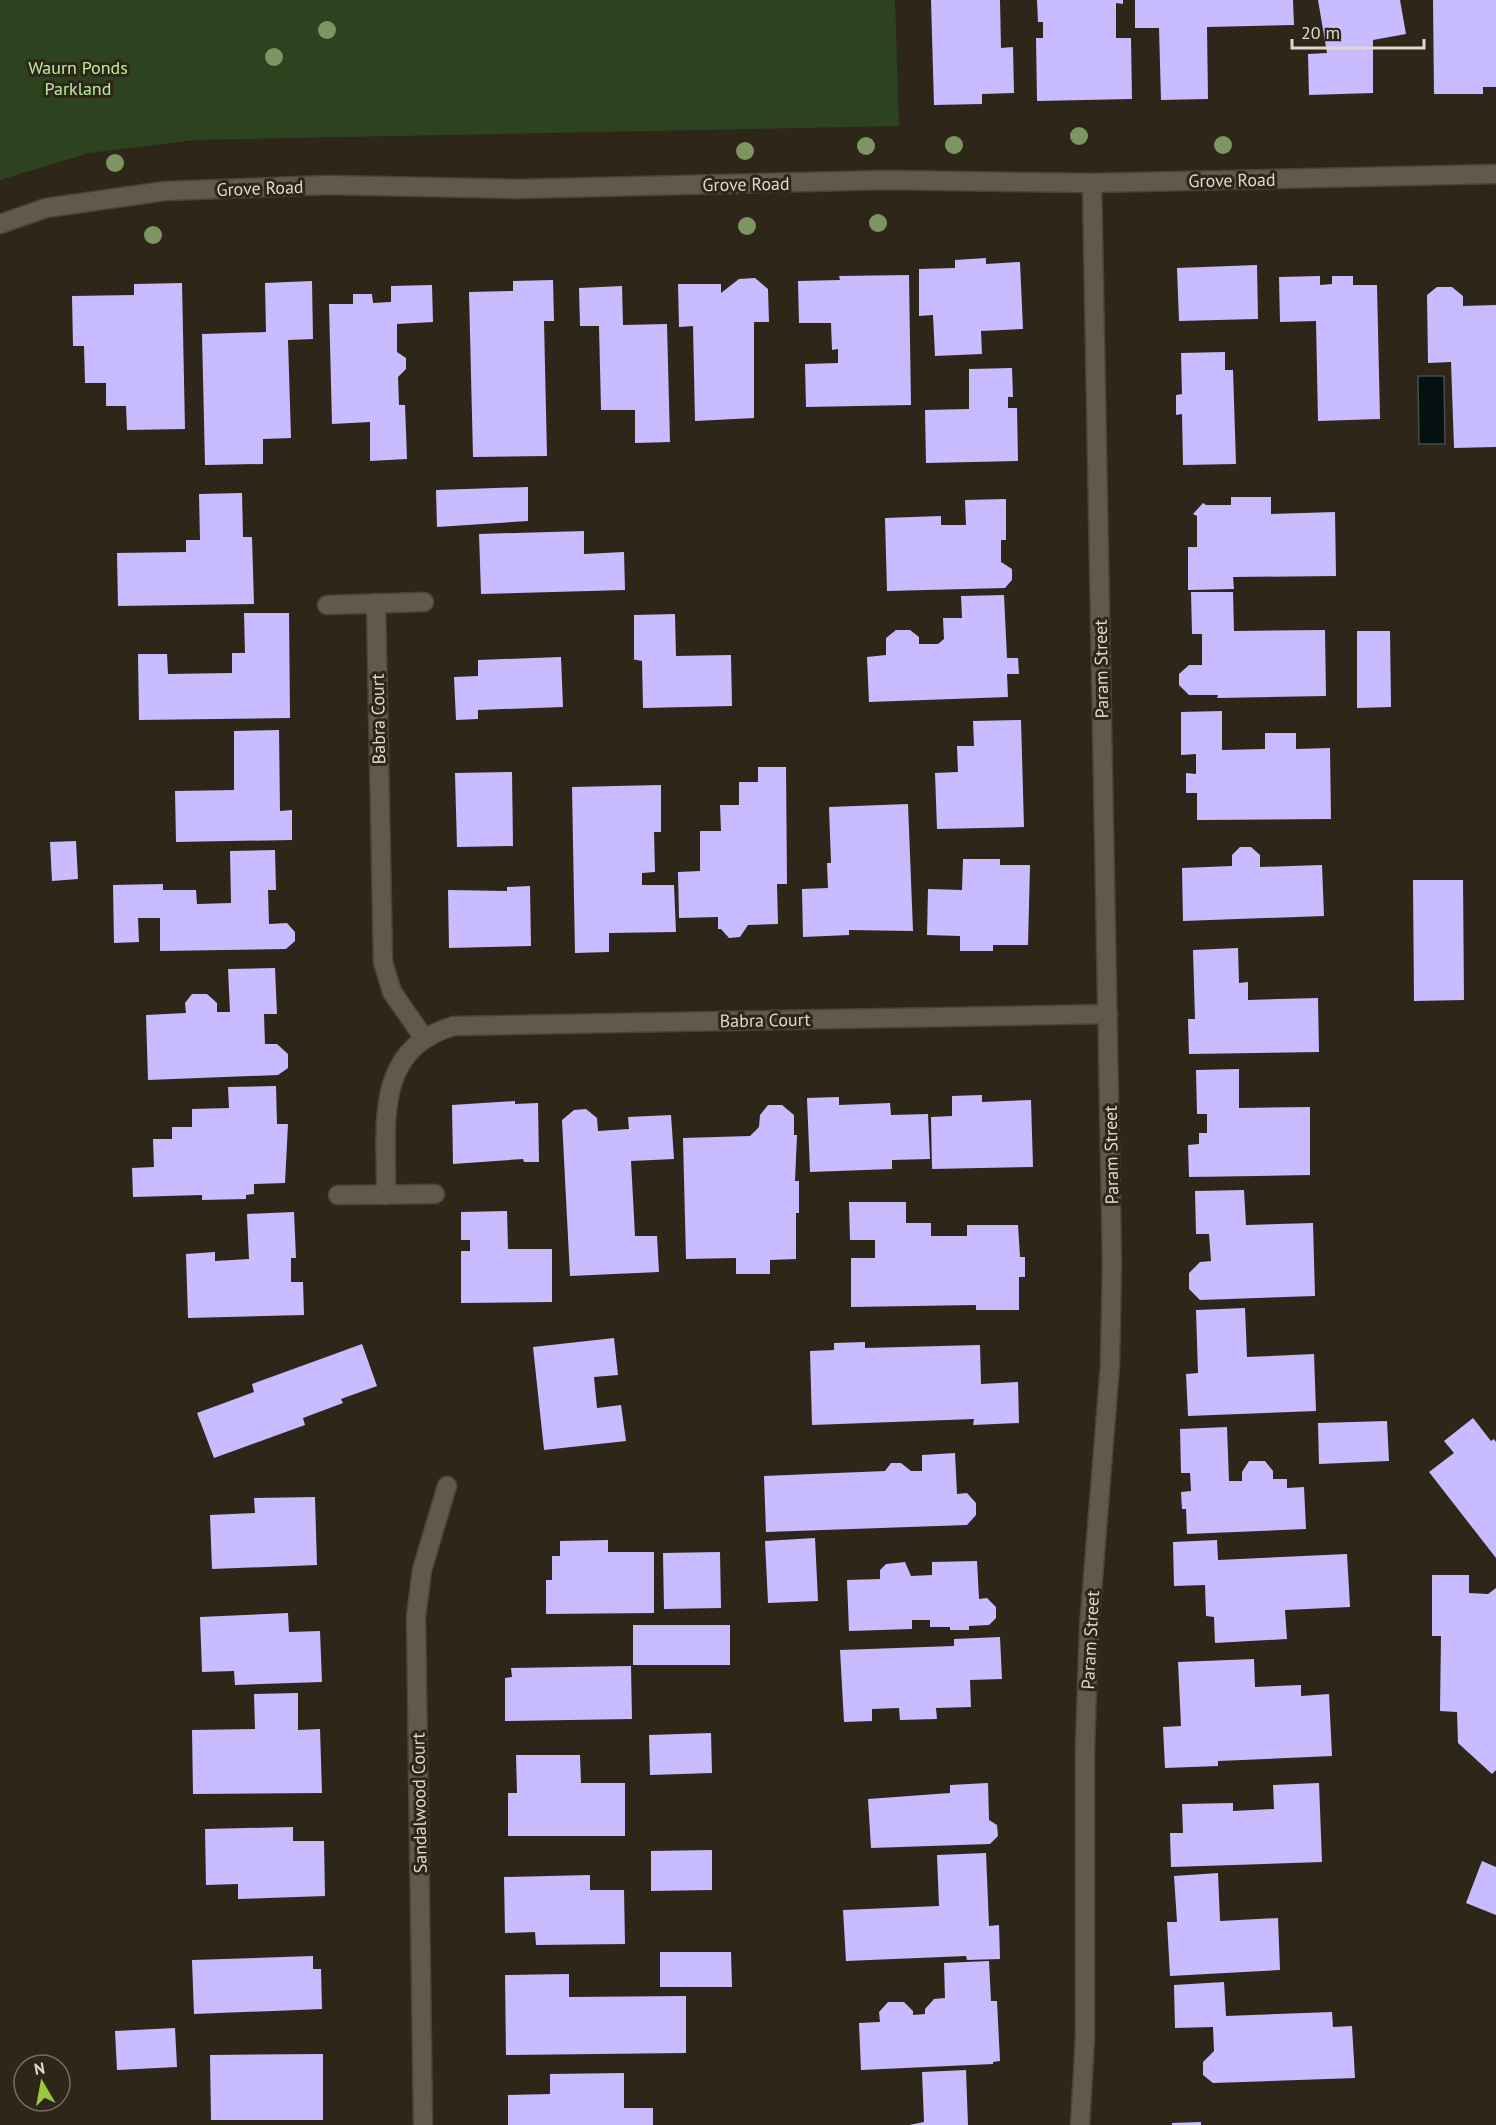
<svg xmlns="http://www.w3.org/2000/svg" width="1496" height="2125" viewBox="0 0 1496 2125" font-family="'PT Sans',sans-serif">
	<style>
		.green { fill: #2d421f }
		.water { fill: #051111; stroke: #464d4a; stroke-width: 1.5 }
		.building { fill: #c8bbff }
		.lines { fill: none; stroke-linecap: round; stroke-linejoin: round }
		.minor-casing { stroke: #4b4339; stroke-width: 21 }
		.minor { stroke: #63594b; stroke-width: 18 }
		.tree { fill: #7c9561 }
		.labels { text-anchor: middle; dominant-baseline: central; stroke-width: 6; stroke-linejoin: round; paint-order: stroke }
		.park-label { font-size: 18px; fill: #bbf09b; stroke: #2f261a }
		.street-label { font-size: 18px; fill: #ded8d0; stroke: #2f261a }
	</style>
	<rect width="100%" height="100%" fill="#2f261a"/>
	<path class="green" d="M0 0H895L899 126 195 140 89 153 0 180Z"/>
	<path class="water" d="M1418 376H1444L1445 444H1419Z"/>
	<g class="building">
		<path d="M931 0H1000L1001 48 1013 47 1014 93 982 94V104L934 105Z"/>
		<path d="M1037 0H1123V4L1116 3V38H1131L1132 99 1037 101 1036 38H1043V22H1038Z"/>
		<path d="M1135 0H1293L1294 25 1207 27 1208 99 1161 100 1159 28H1135Z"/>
		<path d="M1318 0H1400L1406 34 1373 40V93L1309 95 1308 54 1327 53Z"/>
		<path d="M1433 0H1496V87H1483V94H1434Z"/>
		<path d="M986 258V264L1020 262 1023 329 981 331 982 354 935 356 933 315 919 316V269L955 268V260Z"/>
		<path d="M1257 265 1258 319 1179 321 1177 268Z"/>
		<path d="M909 275 911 405 806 407 805 364 838 363V349L832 350 831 323H799L798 281 840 280 839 276Z"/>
		<path d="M1320 276V285L1332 284V276H1353V285H1377L1380 419 1318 421 1316 321 1280 322 1279 277Z"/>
		<path d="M755 278 768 289 769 322H754V418L695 421 693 326 679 327 678 284H721V293L739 279Z"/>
		<path d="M553 280 554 321H544L547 456 473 457 469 292 513 291V281Z"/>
		<path d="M312 281 313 339 288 340 291 438 263 439V464L205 465 202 334 266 332 265 283Z"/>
		<path d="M182 283 185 429 127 430 126 406H106V383H85L84 346H73L72 296 134 295V284Z"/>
		<path d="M432 285 433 322 397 324V352L406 358V369L398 377 399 405H405L407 459 370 461V422L332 424 329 304H353V294H372L373 303 391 302V286Z"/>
		<path d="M622 286 623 325 667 324 670 442 635 443V410H601L599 326H580L579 288Z"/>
		<path d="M1437 287H1452L1463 296V306L1496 305V447L1454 448 1451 362 1428 363 1427 295Z"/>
		<path d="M1225 352V370H1233L1236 464 1183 465 1182 414 1176 415V395L1182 394 1181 353Z"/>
		<path d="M1012 368 1013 397H1008V408H1017L1018 461 926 463 925 410 969 409V369Z"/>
		<path d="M528 487V521L437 527 436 490Z"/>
		<path d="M242 493 243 537H252L254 604 118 606 117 553 186 552V540H200L199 494Z"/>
		<path d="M1231 497H1271V514L1335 512 1336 576 1233 577 1234 589 1188 590V547H1197V516L1193 514 1203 503 1206 505H1231Z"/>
		<path d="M1006 499V540H1001V562L1012 569V580L1005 588 887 591 885 518 941 516V525H966L965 500Z"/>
		<path d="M584 531V554L624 552 625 590 481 594 479 534Z"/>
		<path d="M1191 592H1233L1234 631 1325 630 1326 696 1217 698 1218 695H1189L1179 685V674L1189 665H1202V634H1192Z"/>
		<path d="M1004 595 1007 658H1018L1019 674H1007L1008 697 869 702 867 657 886 655V638L896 630H910L919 637V644H938L944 639 943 618H962L961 596Z"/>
		<path d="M244 613H289L290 718 139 720 138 654H167L168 674 232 673V653H245Z"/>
		<path d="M675 614 676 656 731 655 732 706 643 708 642 661 632 659H634V615Z"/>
		<path d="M1357 631H1390L1391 707 1357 708Z"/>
		<path d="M561 657 563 707 478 710V719L456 720 454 677 478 676V660Z"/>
		<path d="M1222 711V750L1265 749V733H1296V749L1330 748 1331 819 1197 820V793H1186V773L1196 774V754L1181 755V712Z"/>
		<path d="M1021 720 1024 827 937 829 935 773 958 772 957 746H974L973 721Z"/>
		<path d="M279 730 280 811 292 810V840L176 842 175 791 234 790V731Z"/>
		<path d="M758 767H786L787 884H777L778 924 748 925 740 937 729 938 721 929H718V917L679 918 678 872 700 871V831H721L720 805H739V782H758Z"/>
		<path d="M512 772 513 846 457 847 455 773Z"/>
		<path d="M661 785V832H654L655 872 642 873V885H674L676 932 609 933V952L575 953 572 787Z"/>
		<path d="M908 804 913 931 849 930V935L803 937 802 889 828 888 827 863H831L829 807Z"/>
		<path d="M76 841 78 879 52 881 50 842Z"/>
		<path d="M1240 847H1251L1260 855V867L1322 865 1324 916 1183 921 1182 868 1232 866V855Z"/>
		<path d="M275 850 276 890H268L269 924 287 923 295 932V941L286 949 160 951V918H138L139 942 114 943 113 885 163 884V890H196L197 904 231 903 230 851Z"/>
		<path d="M963 859H1000V865H1030L1028 945H993V951H960V936L927 935 928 889 962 890Z"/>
		<path d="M1413 880H1463L1464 1000 1414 1001Z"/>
		<path d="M530 886 531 946 449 948 448 890 507 891V887Z"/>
		<path d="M1238 948 1239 983 1248 982V1000L1318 998 1319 1052 1189 1054 1188 1019H1195L1193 950Z"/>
		<path d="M275 968 277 1014H264L265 1044H277L288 1054V1068L278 1075 148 1080 146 1015 186 1013 185 1003 192 994H207L217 1003V1012H230L228 969Z"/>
		<path d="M1239 1069V1108L1310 1107V1175L1189 1177 1188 1145 1199 1144V1133H1207V1114H1197L1196 1070Z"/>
		<path d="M276 1086 277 1124H288L285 1183 254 1184V1194L246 1195V1199L202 1200V1195L133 1197 132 1168 154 1167 153 1139H172V1127H192V1109L229 1108 228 1087Z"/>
		<path d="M982 1095V1102L1031 1100 1033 1167 932 1169 931 1117 952 1116V1096Z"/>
		<path d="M839 1097V1105L890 1103 891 1115 928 1114 930 1159 892 1160V1169L810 1172 807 1098Z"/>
		<path d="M515 1101V1104L538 1103 539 1162H524L523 1159 453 1164 452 1105Z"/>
		<path d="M768 1105H782L794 1115V1135H797L795 1181H799V1213H796V1259L770 1260V1274H736V1258L686 1259 683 1138 750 1136 759 1127 760 1115Z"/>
		<path d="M586 1109 597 1118 598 1131 629 1129 628 1117 671 1115 674 1159 631 1161 635 1236H657L659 1272 570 1276 562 1120 574 1110Z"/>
		<path d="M1244 1190 1246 1225 1313 1223 1315 1296 1200 1300 1189 1289V1273L1200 1262 1211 1261 1209 1234H1196L1195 1191Z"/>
		<path d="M849 1202H906V1223H931V1236H967V1225H1018L1020 1257H1025V1277H1019V1310H976V1305L851 1307V1258H875V1240H850Z"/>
		<path d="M507 1211 508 1249H552V1302L461 1303V1251H470V1240H461V1212Z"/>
		<path d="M294 1212 296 1258H291V1282H303L304 1315 188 1318 186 1254 215 1252V1261L249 1259 247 1214Z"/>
		<path d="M1245 1308 1247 1357 1314 1354 1316 1411 1188 1416 1186 1374 1198 1373 1196 1310Z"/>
		<path d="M614 1338 618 1375 594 1377 597 1408 621 1405 626 1441 544 1450 533 1347Z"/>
		<path d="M865 1342V1348L980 1345 981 1384 1018 1382 1019 1423 973 1425 974 1419 812 1425 810 1351 834 1350V1343Z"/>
		<path d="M362 1344 377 1386 341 1399 343 1403 303 1418 305 1425 214 1458 197 1413 254 1392 252 1384Z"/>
		<path d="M1473 1418 1491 1441 1494 1439 1496 1442V1558L1429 1472 1454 1453 1444 1441Z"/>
		<path d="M1387 1421 1389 1461 1319 1464 1318 1423Z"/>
		<path d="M1227 1427 1229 1481H1242V1472L1249 1461H1265L1273 1471V1479H1287V1488L1304 1487 1306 1529 1187 1534 1186 1509H1182L1181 1492 1191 1491 1190 1473H1181L1180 1429Z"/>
		<path d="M955 1453 957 1494 967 1493 976 1503V1515L967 1525 766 1532 764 1476 885 1471 891 1463H901L911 1471H922V1455Z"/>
		<path d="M315 1497 317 1565 212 1569 210 1515 255 1513 254 1498Z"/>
		<path d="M815 1538 818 1601 768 1603 765 1541Z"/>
		<path d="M608 1540V1552H654V1613L546 1614V1580H552V1556H560V1541Z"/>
		<path d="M1217 1540 1218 1560 1347 1554 1350 1607 1285 1610 1287 1639 1215 1643 1214 1617 1206 1616 1205 1585 1174 1586 1173 1542Z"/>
		<path d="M720 1552 721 1608 664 1609 663 1553Z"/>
		<path d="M977 1561 979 1599 987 1598 996 1607V1618L989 1625 969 1626V1630H950V1627H930V1620H912V1629L849 1631 847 1580 880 1579V1570L886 1564 905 1562 911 1576 932 1575V1562Z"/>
		<path d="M1432 1575H1469V1593L1488 1594 1496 1588V1770L1492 1774 1458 1743 1457 1712 1440 1711 1441 1636H1432Z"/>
		<path d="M288 1613 289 1632 320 1631 322 1682 235 1685 234 1671 202 1672 200 1617Z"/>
		<rect x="633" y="1625" width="97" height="40"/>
		<path d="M1000 1637 1002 1679 970 1680 971 1707 936 1708 937 1719 900 1720 899 1708 872 1709V1721L844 1722 840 1650 954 1646V1639Z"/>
		<path d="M1254 1659 1255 1687 1301 1685V1696L1329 1694 1332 1756 1218 1761V1766L1165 1768 1163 1727 1181 1726 1178 1662Z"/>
		<path d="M631 1666 632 1719 505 1721V1678L512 1677 511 1668Z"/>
		<path d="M298 1693V1730L320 1729 322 1793 193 1794 192 1730 255 1729 254 1694Z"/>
		<path d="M711 1733 712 1773 650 1775 649 1735Z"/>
		<path d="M516 1755H580L581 1783H625V1836H508V1793H517Z"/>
		<path d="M988 1783 989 1820 997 1825 998 1836 990 1844 871 1848 868 1799 950 1793V1785Z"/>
		<path d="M1319 1783 1322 1862 1171 1867 1170 1833H1183L1182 1804 1233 1803V1811L1274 1809 1273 1785Z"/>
		<path d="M293 1827V1841H324L325 1896 238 1899V1884L206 1885 205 1829Z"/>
		<path d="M712 1850V1890L651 1891V1851Z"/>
		<path d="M986 1853 989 1926 999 1925 1000 1959 967 1960 966 1956 846 1961 843 1910 939 1906 937 1855Z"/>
		<path d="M1482 1861 1496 1867V1915L1466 1903Z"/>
		<path d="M1218 1873 1220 1921 1278 1918 1280 1970 1170 1976 1167 1922H1177L1174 1876Z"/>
		<path d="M590 1875V1890H624L625 1944 536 1945 535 1932 505 1933 504 1877Z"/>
		<path d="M660 1952H731L732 1987H660Z"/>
		<path d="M313 1956V1969H321L322 2009 194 2014 192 1960Z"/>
		<path d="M989 1961 991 2001H997L1000 2061 993 2062V2064L861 2070 859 2023 880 2022 879 2012 888 2002H904L913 2011V2015L925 2014V2009L934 1999 945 1998 944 1963Z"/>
		<path d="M569 1974V1997L686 1996V2053L506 2055 505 1975Z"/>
		<path d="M1224 1982 1226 2016 1332 2012 1333 2027 1352 2026 1355 2078 1213 2083 1203 2075V2062L1214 2051 1213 2027 1175 2028 1174 1985Z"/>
		<path d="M175 2028 177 2067 117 2070 115 2031Z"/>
		<path d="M323 2054V2120H211L210 2055Z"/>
		<path d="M966 2070 968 2125H909L924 2122 922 2072Z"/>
		<path d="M624 2073V2108H653V2125H508V2095L550 2094V2074Z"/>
		<path d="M1201 2122V2125H1172V2123Z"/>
	</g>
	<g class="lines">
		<g class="minor-casing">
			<g id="minor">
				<path d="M0 224 46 208 165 191 328 185 516 189 887 180 1092 183 1496 174"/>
				<path d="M376 603 383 962 392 992 424 1038"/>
				<path d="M327 605 424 602"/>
				<path d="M338 1195 435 1194"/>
				<path d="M386 1195C387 1127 372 1049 454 1026L1108 1014"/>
				<path d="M423 2125 416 1617 422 1570 447 1486"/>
				<path d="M1080 2125 1085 2038V1748L1089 1628 1110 1365 1112 1264 1092 183"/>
			</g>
		</g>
		<use href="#minor" class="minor"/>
	</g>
	<g class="tree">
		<circle cx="327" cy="30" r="9"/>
		<circle cx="274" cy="57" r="9"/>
		<circle cx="1079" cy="136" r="9"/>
		<circle cx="954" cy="145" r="9"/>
		<circle cx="1223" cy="145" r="9"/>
		<circle cx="866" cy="146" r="9"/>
		<circle cx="745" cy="151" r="9"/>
		<circle cx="115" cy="163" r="9"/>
		<circle cx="878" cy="223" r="9"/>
		<circle cx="747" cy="226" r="9"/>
		<circle cx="153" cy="235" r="9"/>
	</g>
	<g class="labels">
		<g class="park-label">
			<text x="78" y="67">Waurn Ponds<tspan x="78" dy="21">Parkland</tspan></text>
		</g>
		<g class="street-label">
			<text transform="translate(1232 180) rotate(-1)">Grove Road</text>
			<text transform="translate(746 184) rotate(-1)">Grove Road</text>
			<text transform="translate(260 188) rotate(-2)">Grove Road</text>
			<text transform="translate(1101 669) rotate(-91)">Param Street</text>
			<text transform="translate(378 719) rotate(-91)">Babra Court</text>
			<text transform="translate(765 1020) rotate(-1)">Babra Court</text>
			<text transform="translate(1111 1155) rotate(-91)">Param Street</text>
			<text transform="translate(1090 1640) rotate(-87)">Param Street</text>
			<text transform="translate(419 1803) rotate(-91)">Sandalwood Court</text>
		</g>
	</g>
	<g transform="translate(42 2083) rotate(350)"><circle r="28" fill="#2f261a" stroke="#756d63" stroke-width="1.5"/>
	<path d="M0-4.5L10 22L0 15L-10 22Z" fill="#98cb37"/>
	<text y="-9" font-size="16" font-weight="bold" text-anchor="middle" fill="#ded8d0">N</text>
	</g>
	<path d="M1292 39v9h132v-9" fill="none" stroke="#ded8d0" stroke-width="3"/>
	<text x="1301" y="39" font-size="18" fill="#ded8d0" stroke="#2f261a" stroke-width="4.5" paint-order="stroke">20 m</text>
</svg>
